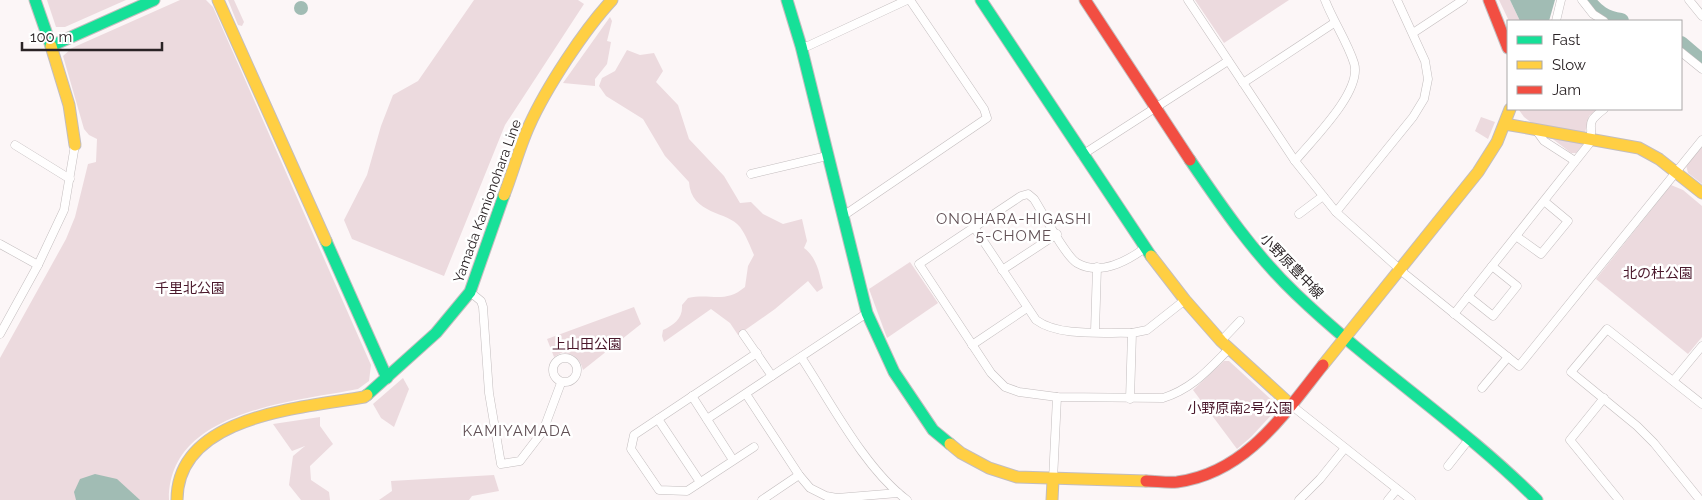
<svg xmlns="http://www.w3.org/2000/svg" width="1702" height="500" viewBox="0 0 1702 500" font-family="Raleway,'Noto Sans JP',sans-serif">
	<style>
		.green { fill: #ecdade }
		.water { fill: #a1bcb4 }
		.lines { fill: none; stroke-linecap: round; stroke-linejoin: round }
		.river { stroke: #a1bcb4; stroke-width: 16 }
		.street-casing { stroke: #c3bdbe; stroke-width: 9 }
		.fast-casing { stroke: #c3bdbe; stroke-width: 13 }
		.slow-casing { stroke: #c3bdbe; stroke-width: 13 }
		.jam-casing { stroke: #c3bdbe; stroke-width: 13 }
		.street { stroke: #fffefe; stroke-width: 8 }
		.fast { stroke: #16e098; stroke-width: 11 }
		.slow { stroke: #ffcf43; stroke-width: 11 }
		.jam { stroke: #f24e42; stroke-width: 11 }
		.labels { text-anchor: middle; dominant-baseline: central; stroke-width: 5; stroke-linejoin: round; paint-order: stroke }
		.street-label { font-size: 14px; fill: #2a2325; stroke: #fff }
		.park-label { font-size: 14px; fill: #4a182b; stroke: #fff }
		.neighbourhood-label { font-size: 15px; letter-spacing: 1px; fill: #615055; stroke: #fff }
	</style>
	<rect width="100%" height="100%" fill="#fcf6f7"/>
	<g class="green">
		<path d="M47 0H126L65 27H56Z"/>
		<path d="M180 0H206L213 7 371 365 369 381 358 389C293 402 168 410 169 500H0V358L66 239 75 217 88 164 96 162 97 139 89 135 84 129 63 56 72 48Z"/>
		<path d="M228 0H234L244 22 242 26 238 25Z"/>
		<path d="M474 0H578L584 4 505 125 444 276 352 239 344 220 367 175 381 126 393 95 418 81Z"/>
		<path d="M1195 0H1289L1224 43Z"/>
		<path d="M1499 0H1510L1520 21H1509Z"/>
		<path d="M610 17 612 21 607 41 611 42 607 64 595 79V86L563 83Z"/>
		<path d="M627 50 640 55 654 53 663 71 656 82 678 105 689 139 724 176 740 203 751 202 763 214 783 224 802 219 807 241 804 248C817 258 819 272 823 288L817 292 808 281 775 309 738 335 730 323 711 309 664 342 662 336 663 330C674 325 683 318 682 305L688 298C711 293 725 304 745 287L748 266 754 255C750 246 746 235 740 227 728 211 691 215 689 182L665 156 643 119 606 96 599 86 602 78 615 71Z"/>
		<path d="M1599 109 1589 116 1582 146 1576 153H1571L1524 117 1519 110Z"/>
		<path d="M1481 117 1495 122 1488 139 1475 131Z"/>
		<path d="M1702 147V184L1688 173 1686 165Z"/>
		<path d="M1671 185 1683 190 1702 206V337L1688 354 1596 279Z"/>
		<path d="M910 262 938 303 887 338 869 289Z"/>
		<path d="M634 307 641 324 583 370C580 358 574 355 563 352L554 357 547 339Z"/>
		<path d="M1224 361H1229L1274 402 1275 411 1251 437 1237 449 1193 390Z"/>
		<path d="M403 378 409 389 394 427 381 418 373 404Z"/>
		<path d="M320 417V426L333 444 310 466 311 480 329 492 330 500H301L289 485 293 456 305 446 292 451 273 424Z"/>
		<path d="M494 475 499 491 472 496 469 500H379L392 491 391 481Z"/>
	</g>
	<g class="water">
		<path d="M1510 0H1555L1549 21H1520Z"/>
		<circle cx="301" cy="8" r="7"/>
		<path d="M95 474 117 479 140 500H76L74 492 80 479Z"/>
	</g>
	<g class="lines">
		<g class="river">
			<path d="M1587 0C1596 12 1605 19 1621 21"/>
			<path d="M1681 44 1702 62"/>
		</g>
		<g class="street-casing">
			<g id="street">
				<path d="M1188 0 1295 161 1336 212 1405 274 1519 366 1702 140"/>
				<path d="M1582 0 1593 14 1604 21"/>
				<path d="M1689 0 1702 16"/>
				<path d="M1556 21 1561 0"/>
				<path d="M1413 33 1463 0"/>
				<path d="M801 46H808L907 0"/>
				<path d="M1681 52 1702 69"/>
				<path d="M1243 83 1334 23"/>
				<path d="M1536 130 1544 141 1575 161"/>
				<path d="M15 145 70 179"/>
				<path d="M1082 155 1228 61"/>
				<path d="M1295 161C1312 140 1363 91 1354 63 1347 41 1333 21 1325 0"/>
				<path d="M751 174 827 156"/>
				<path d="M1336 212 1413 117 1424 99 1428 79 1425 61 1397 0"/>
				<path d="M1299 214 1323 196"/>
				<path d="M843 216 987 118 984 109 910 0"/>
				<path d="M974 227 1036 320C1059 337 1103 332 1132 333"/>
				<path d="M1516 236 1541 254 1568 221 1544 201"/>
				<path d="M0 244 38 265"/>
				<path d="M1145 248C1126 262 1100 276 1077 263 1065 256 1043 213 1034 199L1028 194 1021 196 919 264 991 373 1005 387 1019 392 1057 397 1163 398C1192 389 1208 370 1229 349"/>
				<path d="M1002 270 1057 234"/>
				<path d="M470 292 481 301 483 307 489 393 501 464 520 461 543 431 561 383"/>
				<path d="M1468 296 1493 316 1517 286 1492 266"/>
				<path d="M1454 314 1589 144C1596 123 1582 126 1604 109"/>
				<path d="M1095 331 1097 267"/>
				<path d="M0 334 38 265 64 210 75 145"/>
				<path d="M743 334 772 376"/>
				<path d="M1221 341 1240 321"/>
				<path d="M972 345 1027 308"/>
				<path d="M801 357C830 401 865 469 907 500"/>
				<circle cx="565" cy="370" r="12"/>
				<path d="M1673 381 1702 346"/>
				<path d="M1482 388 1508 357"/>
				<path d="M746 394 799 475 810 488 826 496 837 498 898 493"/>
				<path d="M692 396 733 460"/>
				<path d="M1604 398 1570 440 1619 500"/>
				<path d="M1130 399 1132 333 1147 330 1185 300"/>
				<path d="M1291 405 1411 500"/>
				<path d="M658 419 700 482"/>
				<path d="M707 419 867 313"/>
				<path d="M754 447 687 491 659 490 631 449 634 435 757 353"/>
				<path d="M1448 466 1470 438"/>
				<path d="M1053 480 1057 397"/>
				<path d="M762 500 799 475"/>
				<path d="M1299 500 1320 479 1345 448"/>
				<path d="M1388 500 1397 489"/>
				<path d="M1700 500 1654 443 1637 426 1571 372 1607 329 1702 404"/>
			</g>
		</g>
		<g class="fast-casing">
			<g id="fast">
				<path d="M35 0 51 46 154 0"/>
				<path d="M787 0 801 46 867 313 894 372 933 430 950 444"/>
				<path d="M981 0 1151 256"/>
				<path d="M1190 160C1222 207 1254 254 1296 294 1372 367 1462 425 1537 500"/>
				<path d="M326 241 387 378"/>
				<path d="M367 395 436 333 470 292 504 195"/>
			</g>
		</g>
		<g class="slow-casing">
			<g id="slow">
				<path d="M218 0 326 241"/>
				<path d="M51 46 69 105 75 145"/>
				<path d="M1505 124 1639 148 1659 159 1702 193"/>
				<path d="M504 195C513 172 519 148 529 126 546 88 584 30 612 0"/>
				<path d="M1151 256 1185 300 1221 341 1291 405"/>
				<path d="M1323 365 1478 172 1497 142 1510 109"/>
				<path d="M950 444 961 453 989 468 1017 477 1146 481"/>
				<path d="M177 500C177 415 302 408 364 397L367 395"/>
				<path d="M1052 500 1053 480"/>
			</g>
		</g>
		<g class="jam-casing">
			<g id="jam">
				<path d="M1085 0 1190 160"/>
				<path d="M1489 0 1508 48"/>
				<path d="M1146 481C1156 481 1167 483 1177 482 1246 473 1284 414 1323 365"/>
			</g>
		</g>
		<use href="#street" class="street"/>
		<use href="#fast" class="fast"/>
		<use href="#slow" class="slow"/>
		<use href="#jam" class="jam"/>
	</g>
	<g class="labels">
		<g class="street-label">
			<text transform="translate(487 201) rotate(-70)">Yamada Kamionohara Line</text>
			<text transform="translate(1292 266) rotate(46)">小野原豊中線</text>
		</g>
		<g class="park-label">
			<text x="1658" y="273">北の杜公園</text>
			<text x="190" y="288">千里北公園</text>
			<text x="587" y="344">上山田公園</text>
			<text x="1240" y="408">小野原南2号公園</text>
		</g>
		<g class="neighbourhood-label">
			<text x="1014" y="219">ONOHARA-HIGASHI<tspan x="1014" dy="17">5-CHOME</tspan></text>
			<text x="517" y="431">KAMIYAMADA</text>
		</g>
	</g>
	<rect x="1507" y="20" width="175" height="90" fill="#ffffff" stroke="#aaa7a8"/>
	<rect x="1517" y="36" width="25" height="8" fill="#16e098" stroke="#aaa7a8"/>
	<text x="1552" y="45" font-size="15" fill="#2a2325">Fast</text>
	<rect x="1517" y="61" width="25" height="8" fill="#ffcf43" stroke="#aaa7a8"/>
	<text x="1552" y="70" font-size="15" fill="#2a2325">Slow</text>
	<rect x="1517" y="86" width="25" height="8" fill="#f24e42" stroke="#aaa7a8"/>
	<text x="1552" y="95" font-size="15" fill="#2a2325">Jam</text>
	<path d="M22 42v8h140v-8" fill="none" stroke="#2a2325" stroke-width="2.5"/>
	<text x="30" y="42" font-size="15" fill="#2a2325" stroke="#ffffff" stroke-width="4" paint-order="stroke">100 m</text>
</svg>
